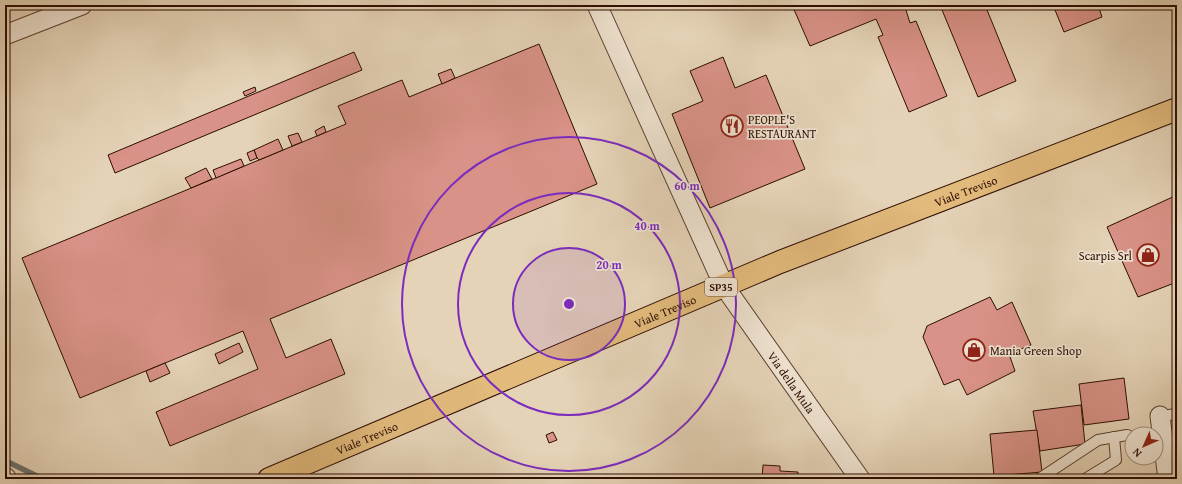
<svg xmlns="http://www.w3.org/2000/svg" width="1182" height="484" viewBox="0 0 1182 484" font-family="'Gentium Book Plus',serif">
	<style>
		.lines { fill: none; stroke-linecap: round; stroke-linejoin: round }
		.stream { stroke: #6d726e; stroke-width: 5.5 }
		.building { fill: #d99287; stroke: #2c0d01 }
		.lane-casing { stroke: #5a3e2e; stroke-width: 12 }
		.street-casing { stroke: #5a3e2e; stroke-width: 21 }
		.primary-casing { stroke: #2c0d01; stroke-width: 24 }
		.lane { stroke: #eee2d0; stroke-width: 10 }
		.street { stroke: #eee2d0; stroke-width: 19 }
		.primary { stroke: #e2ba7c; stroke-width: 22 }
		.ring { fill: none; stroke: #7b2cbf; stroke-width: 2 }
		.labels { text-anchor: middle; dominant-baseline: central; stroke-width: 3.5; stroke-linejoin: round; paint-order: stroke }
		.shield { fill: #eee2d0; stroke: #664d3f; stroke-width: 1 }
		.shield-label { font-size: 11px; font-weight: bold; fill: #2c0d01 }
		.poi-label { font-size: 12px; fill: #2c0d01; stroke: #eee2d0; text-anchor: start }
		.street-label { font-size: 12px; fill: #2c0d01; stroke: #eee2d0 }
		.centre { fill: #7b2cbf; stroke: #eee2d0; stroke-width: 2 }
		.ring-label { font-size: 12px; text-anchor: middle; font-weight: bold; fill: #7b2cbf; stroke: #eee2d0; stroke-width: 3.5; stroke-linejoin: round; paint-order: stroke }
	</style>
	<rect width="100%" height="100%" fill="#e5d3b7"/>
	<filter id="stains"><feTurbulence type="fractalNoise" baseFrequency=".005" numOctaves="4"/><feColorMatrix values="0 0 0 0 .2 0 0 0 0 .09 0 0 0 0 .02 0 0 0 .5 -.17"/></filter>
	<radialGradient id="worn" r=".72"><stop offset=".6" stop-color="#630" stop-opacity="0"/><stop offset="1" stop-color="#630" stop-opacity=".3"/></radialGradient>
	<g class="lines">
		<path class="stream" d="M6 461 43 479"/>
	</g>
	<g class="building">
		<path d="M792 5H909L905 7 910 23 916 21 947 96 909 112 878 37 883 35 876 19 810 46Z"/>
		<path d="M940 5H985L1016 81 978 97Z"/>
		<path d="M1053 5H1098L1102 17 1064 32Z"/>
		<path d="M539 44 597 184 270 319 286 358 331 339 345 374 170 446 156 412 258 369 243 331 80 398 22 258 346 124 338 106 402 80 409 97Z"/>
		<path d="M354 52 362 70 115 173 108 155Z"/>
		<path d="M723 57 735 88 766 75 805 169 710 208 672 114 703 101 690 71Z"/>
		<path d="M451 69 455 78 442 84 438 74Z"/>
		<path d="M255 87 256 91 245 96 243 92Z"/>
		<path d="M324 126 326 132 317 136 315 131Z"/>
		<path d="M298 133 302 142 292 146 288 136Z"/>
		<path d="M278 139 283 150 259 160 257 158 254 150Z"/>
		<path d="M254 150 257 158 250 161 247 153Z"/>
		<path d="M241 159 244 166 216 178 213 170Z"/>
		<path d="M206 168 212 179 191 188 185 178Z"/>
		<path d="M1177 195V282L1138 297 1107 227Z"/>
		<path d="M990 297 997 310 1012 302 1031 345 1009 354 1015 371 967 395 959 379 944 385 923 337 927 326Z"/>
		<path d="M1174 330H1177V368H1176Z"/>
		<path d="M239 343 243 352 219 364 215 354Z"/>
		<path d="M165 363 170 373 150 382 146 371Z"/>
		<path d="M1124 378 1129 419 1084 425 1079 384Z"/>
		<path d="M1081 405 1085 444 1040 451 1033 411Z"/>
		<path d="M1037 430 1042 472 994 476 990 434Z"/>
		<path d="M553 432 557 440 549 443 546 435Z"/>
		<path d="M763 465 780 466V471L798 472V479H762Z"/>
		<path d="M606 474 608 479H594Z"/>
	</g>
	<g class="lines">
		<g class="lane-casing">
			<g id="lane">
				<path d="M1160 416 1177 414"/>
				<path d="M1039 479 1098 440 1127 435 1132 437"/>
				<path d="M1085 479 1116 460 1114 437"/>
			</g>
		</g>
		<g class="street-casing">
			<g id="street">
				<path id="s1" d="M597 5 724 286 860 479"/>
				<path d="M5 35 82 5"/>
				<path d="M1160 416 1168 479"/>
				<path d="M5 477 7 479"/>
			</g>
		</g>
		<g class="primary-casing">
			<g id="primary">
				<path id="s2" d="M269 479 780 262 1177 109"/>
			</g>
		</g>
		<use href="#lane" class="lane"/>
		<use href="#street" class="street"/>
		<use href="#primary" class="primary"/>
	</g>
	<circle cx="569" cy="304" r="56" fill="#7b2cbf" fill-opacity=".12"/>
	<g class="ring">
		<circle cx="569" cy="304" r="56"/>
		<circle cx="569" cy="304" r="111"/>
		<circle cx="569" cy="304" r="167"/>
	</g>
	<defs>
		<g id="restaurant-ring" transform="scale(1.15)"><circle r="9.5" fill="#eee2d0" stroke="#8f2418" stroke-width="1.5"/><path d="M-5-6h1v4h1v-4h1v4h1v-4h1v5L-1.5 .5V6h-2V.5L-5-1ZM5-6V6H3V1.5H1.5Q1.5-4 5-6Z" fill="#8f2418"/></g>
		<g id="shop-ring" transform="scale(1.15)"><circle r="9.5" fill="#eee2d0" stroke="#8f2418" stroke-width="1.5"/><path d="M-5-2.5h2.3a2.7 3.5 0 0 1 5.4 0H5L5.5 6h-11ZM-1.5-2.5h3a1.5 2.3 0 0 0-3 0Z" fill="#8f2418"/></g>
	</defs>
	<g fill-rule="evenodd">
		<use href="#restaurant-ring" x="732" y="126"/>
		<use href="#shop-ring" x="1148" y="255"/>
		<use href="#shop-ring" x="974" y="350"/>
	</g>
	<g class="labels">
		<rect class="shield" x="705" y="278" width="32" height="18" rx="3"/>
		<g class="shield-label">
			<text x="721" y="287">SP35</text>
		</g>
		<g class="poi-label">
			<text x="748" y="119">PEOPLE'S<tspan x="748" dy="14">RESTAURANT</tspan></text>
			<text x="1132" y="255" text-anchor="end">Scarpis Srl</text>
			<text x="990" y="350">Mania Green Shop</text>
		</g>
		<g class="street-label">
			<text stroke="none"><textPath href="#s2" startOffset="754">Viale Treviso</textPath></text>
			<text stroke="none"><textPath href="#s2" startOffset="430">Viale Treviso</textPath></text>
			<text stroke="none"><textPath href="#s1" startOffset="426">Via della Mula</textPath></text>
			<text stroke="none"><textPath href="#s2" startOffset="106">Viale Treviso</textPath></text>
		</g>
	</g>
	<circle cx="569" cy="304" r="6" class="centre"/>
	<g class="ring-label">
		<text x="687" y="190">60 m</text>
		<text x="647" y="230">40 m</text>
		<text x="609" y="269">20 m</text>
	</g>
	<rect width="1182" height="484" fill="none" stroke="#e5d3b7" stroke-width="20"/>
	<rect x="6" y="6" width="1170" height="472" fill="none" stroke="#2c0d01" stroke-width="2"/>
	<rect x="10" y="10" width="1162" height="464" fill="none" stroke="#2c0d01"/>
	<g transform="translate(1144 446) rotate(225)"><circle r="19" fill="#eee2d0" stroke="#a08d7d"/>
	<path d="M0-3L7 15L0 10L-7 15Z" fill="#8f2418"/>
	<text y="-6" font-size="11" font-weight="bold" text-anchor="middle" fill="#2c0d01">N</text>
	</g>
	<rect width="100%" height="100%" filter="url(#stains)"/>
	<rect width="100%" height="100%" fill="url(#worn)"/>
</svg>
